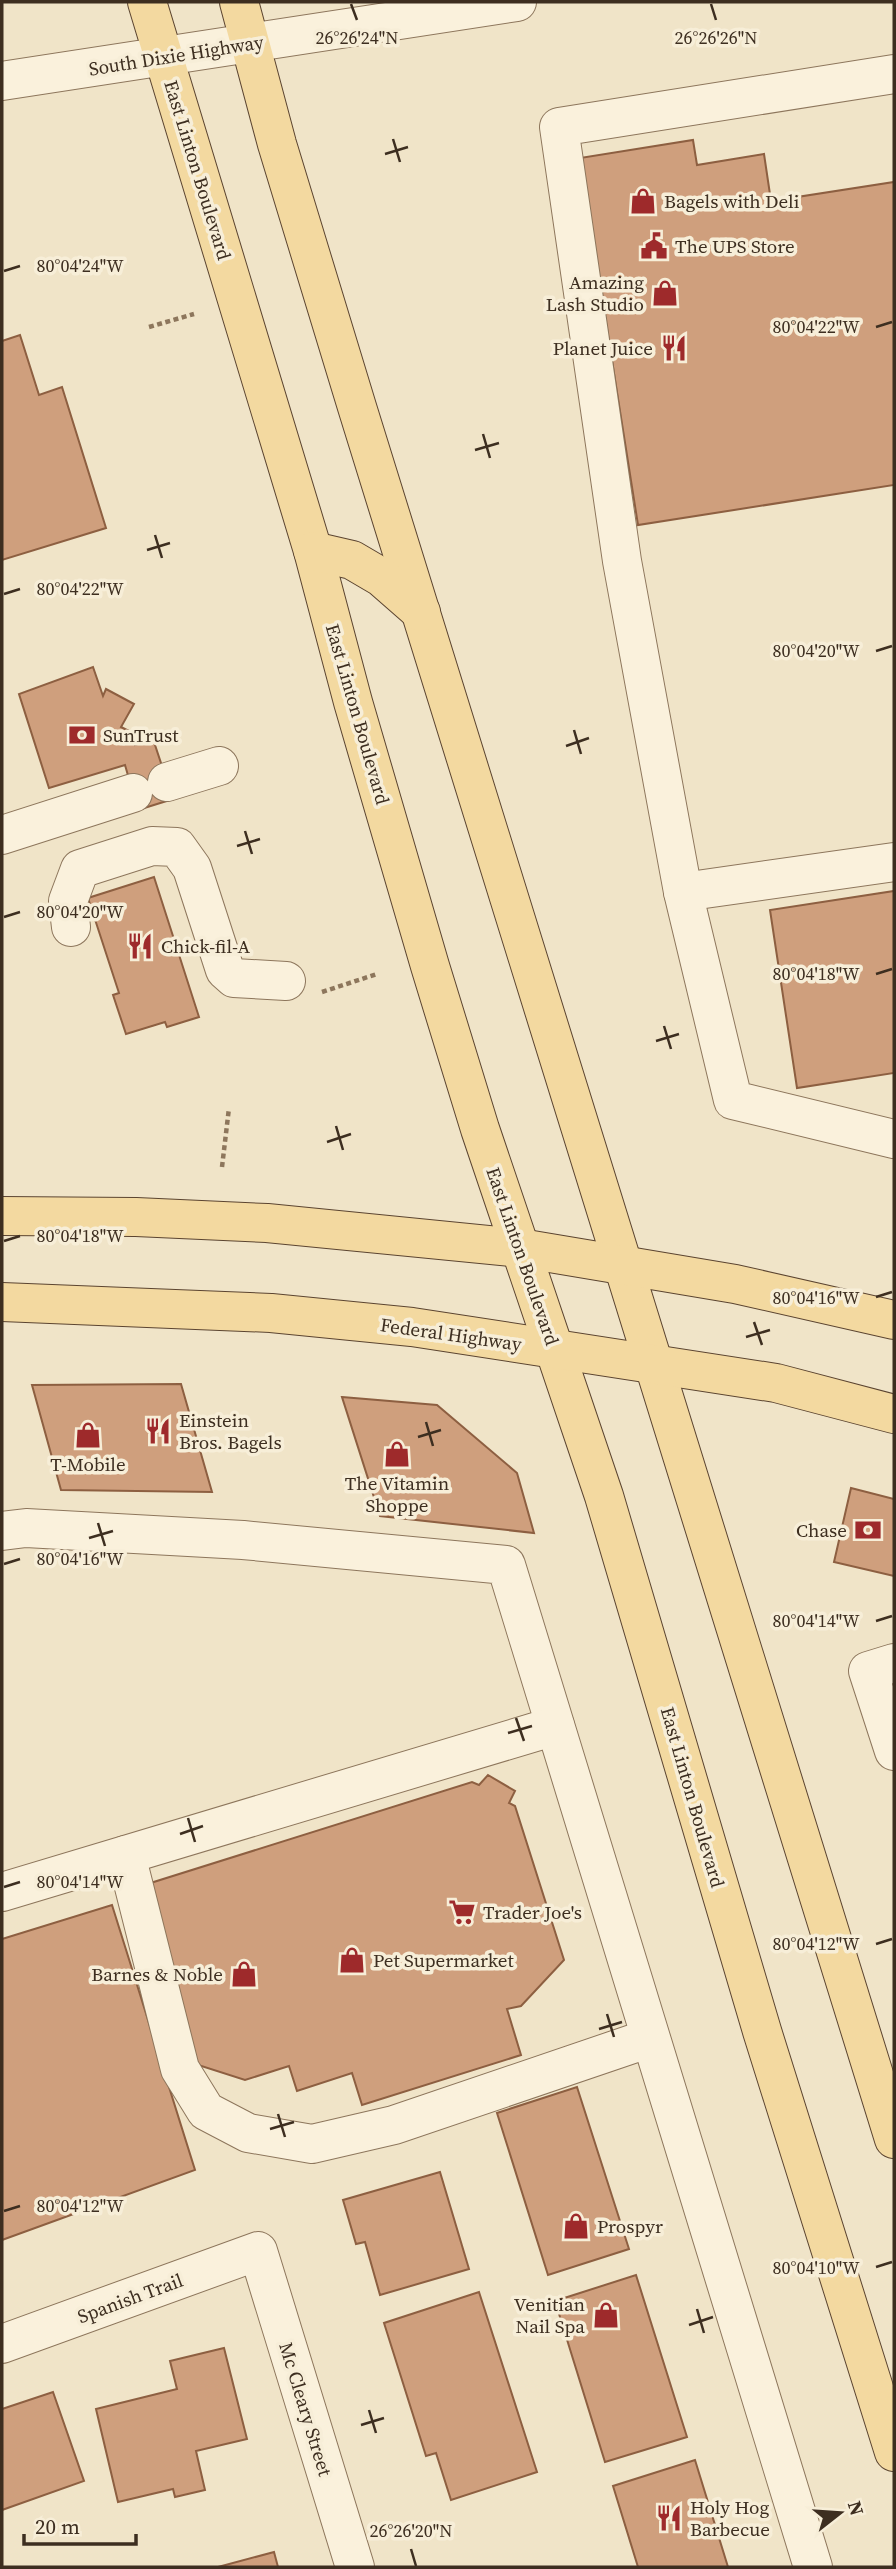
<svg xmlns="http://www.w3.org/2000/svg" width="896" height="2569" viewBox="0 0 896 2569" font-family="'Source Serif 4',serif">
	<style>
		.building { fill: #cf9f7d; stroke: #8d5f41; stroke-width: 2 }
		.lines { fill: none; stroke-linecap: round; stroke-linejoin: round }
		.minor-casing { stroke: #8d765c; stroke-width: 40 }
		.major-casing { stroke: #5b4430; stroke-width: 40 }
		.path { stroke: #8d765c; stroke-width: 4.5; stroke-dasharray: 5 3.5; stroke-linecap: butt }
		.minor { stroke: #faf1dc; stroke-width: 38 }
		.major { stroke: #f3d9a0; stroke-width: 38 }
		.ticks { fill: none; stroke: #3d2e20; stroke-width: 2.5 }
		.labels { text-anchor: middle; dominant-baseline: central; stroke-width: 7; stroke-linejoin: round; paint-order: stroke }
		.street-label { font-size: 19px; fill: #3d2e20; stroke: #f7eed8 }
		.poi-label { font-size: 19px; fill: #3d2e20; stroke: #f7eed8; text-anchor: start }
		.ticks-label { font-size: 18px; text-anchor: middle; fill: #3d2e20; stroke: #f7eed8; stroke-width: 7; stroke-linejoin: round; paint-order: stroke }
	</style>
	<rect width="100%" height="100%" fill="#f0e4c8"/>
	<g class="building">
		<path d="M693 140 697 165 764 154 771 201 894 182V485L638 525 580 158Z"/>
		<path d="M20 335 39 395 62 387 106 528 2 560V341Z"/>
		<path d="M93 667 103 696 106 689 134 704 121 727 131 732 135 745 153 739 173 799 138 810 125 765 49 788 19 694Z"/>
		<path d="M154 877 199 1017 167 1027 165 1022 126 1034 113 995 119 993 88 898Z"/>
		<path d="M894 891V1073L797 1088 770 910Z"/>
		<path d="M181 1384 212 1492 61 1490 32 1385Z"/>
		<path d="M342 1397 437 1405 517 1473 534 1533 380 1516Z"/>
		<path d="M851 1488 894 1499V1576L834 1562Z"/>
		<path d="M488 1775 515 1791 509 1803 515 1806 564 1960 521 2006 507 2009 521 2055 362 2105 352 2073 297 2091 289 2066 245 2080 195 2064 141 1886 472 1782 479 1785Z"/>
		<path d="M112 1905 195 2170 2 2240V1939Z"/>
		<path d="M577 2087 629 2249 548 2275 497 2113Z"/>
		<path d="M440 2172 469 2269 380 2295 365 2242 356 2244 343 2200Z"/>
		<path d="M636 2275 687 2437 605 2462 555 2301Z"/>
		<path d="M479 2292 537 2472 451 2500 436 2453 426 2456 384 2323Z"/>
		<path d="M224 2348 247 2439 196 2451 205 2490 175 2497 173 2489 118 2502 96 2409 177 2389 170 2361Z"/>
		<path d="M53 2392 84 2481 2 2510V2409Z"/>
		<path d="M695 2460 728 2567H638L613 2486Z"/>
		<path d="M274 2552 278 2567H218Z"/>
	</g>
	<g class="lines">
		<g class="minor-casing">
			<g id="minor">
				<path d="M894 74 559 127 622 561 683 892 733 1100 894 1139"/>
				<path d="M2 81 517 2"/>
				<path d="M167 782 219 766"/>
				<path d="M2 835 133 793"/>
				<path d="M683 892 894 862"/>
				<path d="M71 927 68 901 80 869 152 846 177 847 192 868 225 970 234 978 286 981"/>
				<path d="M2 1531 26 1528 243 1540 506 1565 813 2567"/>
				<path d="M894 1663 868 1671 894 1751"/>
				<path d="M126 1855 180 2069 206 2111 248 2133 312 2144 394 2125 650 2038"/>
				<path d="M2 1892 555 1726"/>
				<path d="M2 2344 258 2251 355 2567"/>
			</g>
		</g>
		<g class="major-casing">
			<g id="major">
				<path d="M147 2 313 551 353 702 430 966 480 1129 604 1496 762 2031 894 2452"/>
				<path d="M239 2 277 144 357 407 894 2139"/>
				<path d="M313 551 352 560 381 577 421 612"/>
				<path d="M2 1216 136 1217 267 1223 520 1248 735 1284 894 1320"/>
				<path d="M2 1302 271 1313 412 1327 776 1383 894 1414"/>
			</g>
		</g>
		<g class="path">
			<path d="M149 327 194 314"/>
			<path d="M322 992 377 974"/>
			<path d="M222 1167 229 1108"/>
		</g>
		<use href="#minor" class="minor"/>
		<use href="#major" class="major"/>
	</g>
	<path class="ticks" d="M351 4 357 20M711 4 716 20M393 139 400 162M385 154 408 147M4 271 20 266M876 327 892 322M483 434 490 458M475 450 499 443M155 535 162 558M147 550 170 543M4 594 20 589M876 651 892 646M574 730 581 754M566 746 589 738M245 831 252 854M237 846 260 839M4 917 20 912M876 974 892 969M664 1026 671 1049M656 1041 679 1034M336 1126 343 1150M327 1142 351 1134M4 1241 20 1236M876 1297 892 1292M754 1322 762 1345M746 1337 770 1330M426 1422 433 1446M418 1437 441 1430M98 1523 105 1546M89 1538 113 1531M4 1564 20 1559M876 1621 892 1616M516 1718 524 1741M508 1733 532 1726M188 1818 195 1842M180 1834 203 1826M4 1887 20 1882M876 1944 892 1939M607 2014 614 2037M599 2029 622 2022M278 2114 285 2137M270 2129 294 2122M4 2211 20 2206M876 2267 892 2262M697 2309 704 2333M689 2325 713 2317M369 2410 376 2433M361 2425 384 2418M411 2549 416 2566"/>
	<defs>
		<g id="shop-bare" transform="scale(2.1)"><path d="M-5-2.5h2.3a2.7 3.5 0 0 1 5.4 0H5L5.5 6h-11ZM-1.5-2.5h3a1.5 2.3 0 0 0-3 0Z" fill="#9e2a2b" stroke="#f7eed8" stroke-width="2.5" paint-order="stroke"/></g>
		<g id="civic-bare" transform="scale(2.1)"><path d="M-.6-6.5H3V-4.5H.6V-3L4-1V1h2V6H-6V1h2V-1L-.6-3ZM-1.2 2.5V6h2.4V2.5Z" fill="#9e2a2b" stroke="#f7eed8" stroke-width="2.5" paint-order="stroke"/></g>
		<g id="restaurant-bare" transform="scale(2.1)"><path d="M-5-6h1v4h1v-4h1v4h1v-4h1v5L-1.5 .5V6h-2V.5L-5-1ZM5-6V6H3V1.5H1.5Q1.5-4 5-6Z" fill="#9e2a2b" stroke="#f7eed8" stroke-width="2.5" paint-order="stroke"/></g>
		<g id="bank-bare" transform="scale(2.1)"><path d="M-6-4H6V4H-6ZM0-2.3a2.3 2.3 0 1 0 0 4.6a2.3 2.3 0 1 0 0-4.6Z" fill="#9e2a2b" stroke="#f7eed8" stroke-width="2.5" paint-order="stroke"/></g>
		<g id="supermarket-bare" transform="scale(2.1)"><path d="M-6-5.5h2.5l.6 2H6L4.5 2H-2.5L-4.4-4H-6ZM-1.5 3.2a1.3 1.3 0 1 0 .1 0ZM3 3.2a1.3 1.3 0 1 0 .1 0Z" fill="#9e2a2b" stroke="#f7eed8" stroke-width="2.5" paint-order="stroke"/></g>
	</defs>
	<g fill-rule="evenodd">
		<use href="#shop-bare" x="643" y="201"/>
		<use href="#civic-bare" x="654" y="246"/>
		<use href="#shop-bare" x="665" y="293"/>
		<use href="#restaurant-bare" x="674" y="348"/>
		<use href="#bank-bare" x="82" y="735"/>
		<use href="#restaurant-bare" x="140" y="946"/>
		<use href="#restaurant-bare" x="158" y="1431"/>
		<use href="#shop-bare" x="88" y="1435"/>
		<use href="#shop-bare" x="397" y="1454"/>
		<use href="#bank-bare" x="868" y="1530"/>
		<use href="#supermarket-bare" x="462" y="1912"/>
		<use href="#shop-bare" x="352" y="1960"/>
		<use href="#shop-bare" x="244" y="1974"/>
		<use href="#shop-bare" x="576" y="2226"/>
		<use href="#shop-bare" x="606" y="2315"/>
		<use href="#restaurant-bare" x="669" y="2518"/>
	</g>
	<g class="labels">
		<g class="street-label">
			<text transform="translate(176 55) rotate(-9)">South Dixie Highway</text>
			<text transform="translate(198 170) rotate(73)">East Linton Boulevard</text>
			<text transform="translate(358 714) rotate(74)">East Linton Boulevard</text>
			<text transform="translate(523 1256) rotate(71)">East Linton Boulevard</text>
			<text transform="translate(451 1334) rotate(8)">Federal Highway</text>
			<text transform="translate(693 1797) rotate(74)">East Linton Boulevard</text>
			<text transform="translate(130 2298) rotate(-20)">Spanish Trail</text>
			<text transform="translate(306 2409) rotate(73)">Mc Cleary Street</text>
		</g>
		<g class="poi-label">
			<text x="664" y="201">Bagels with Deli</text>
			<text x="675" y="246">The UPS Store</text>
			<text x="644" y="282" text-anchor="end">Amazing<tspan x="644" dy="22">Lash Studio</tspan></text>
			<text x="653" y="348" text-anchor="end">Planet Juice</text>
			<text x="103" y="735">SunTrust</text>
			<text x="161" y="946">Chick-fil-A</text>
			<text x="179" y="1420">Einstein<tspan x="179" dy="22">Bros. Bagels</tspan></text>
			<text x="88" y="1464" text-anchor="middle">T-Mobile</text>
			<text x="397" y="1483" text-anchor="middle">The Vitamin<tspan x="397" dy="22">Shoppe</tspan></text>
			<text x="847" y="1530" text-anchor="end">Chase</text>
			<text x="483" y="1912">Trader Joe's</text>
			<text x="373" y="1960">Pet Supermarket</text>
			<text x="223" y="1974" text-anchor="end">Barnes &amp; Noble</text>
			<text x="597" y="2226">Prospyr</text>
			<text x="585" y="2304" text-anchor="end">Venitian<tspan x="585" dy="22">Nail Spa</tspan></text>
			<text x="690" y="2507">Holy Hog<tspan x="690" dy="22">Barbecue</tspan></text>
		</g>
	</g>
	<g class="ticks-label">
		<text x="357" y="44">26°26'24"N</text>
		<text x="716" y="44">26°26'26"N</text>
		<text x="80" y="272">80°04'24"W</text>
		<text x="816" y="333">80°04'22"W</text>
		<text x="80" y="595">80°04'22"W</text>
		<text x="816" y="657">80°04'20"W</text>
		<text x="80" y="918">80°04'20"W</text>
		<text x="816" y="980">80°04'18"W</text>
		<text x="80" y="1242">80°04'18"W</text>
		<text x="816" y="1304">80°04'16"W</text>
		<text x="80" y="1565">80°04'16"W</text>
		<text x="816" y="1627">80°04'14"W</text>
		<text x="80" y="1888">80°04'14"W</text>
		<text x="816" y="1950">80°04'12"W</text>
		<text x="80" y="2212">80°04'12"W</text>
		<text x="816" y="2274">80°04'10"W</text>
		<text x="411" y="2537">26°26'20"N</text>
	</g>
	<rect width="896" height="2569" fill="none" stroke="#3d2e20" stroke-width="7"/>
	<g transform="translate(840 2513) rotate(73)" stroke="#f7eed8" stroke-width="5" paint-order="stroke">
	<path d="M0-5L12 26L0 18L-12 26Z" fill="#3d2e20"/>
	<text y="-10" font-size="19" font-weight="bold" text-anchor="middle" fill="#3d2e20">N</text>
	</g>
	<path d="M24 2534v10h112v-10" fill="none" stroke="#3d2e20" stroke-width="3.5"/>
	<text x="35" y="2534" font-size="21" fill="#3d2e20" stroke="#f7eed8" stroke-width="5" paint-order="stroke">20 m</text>
</svg>
